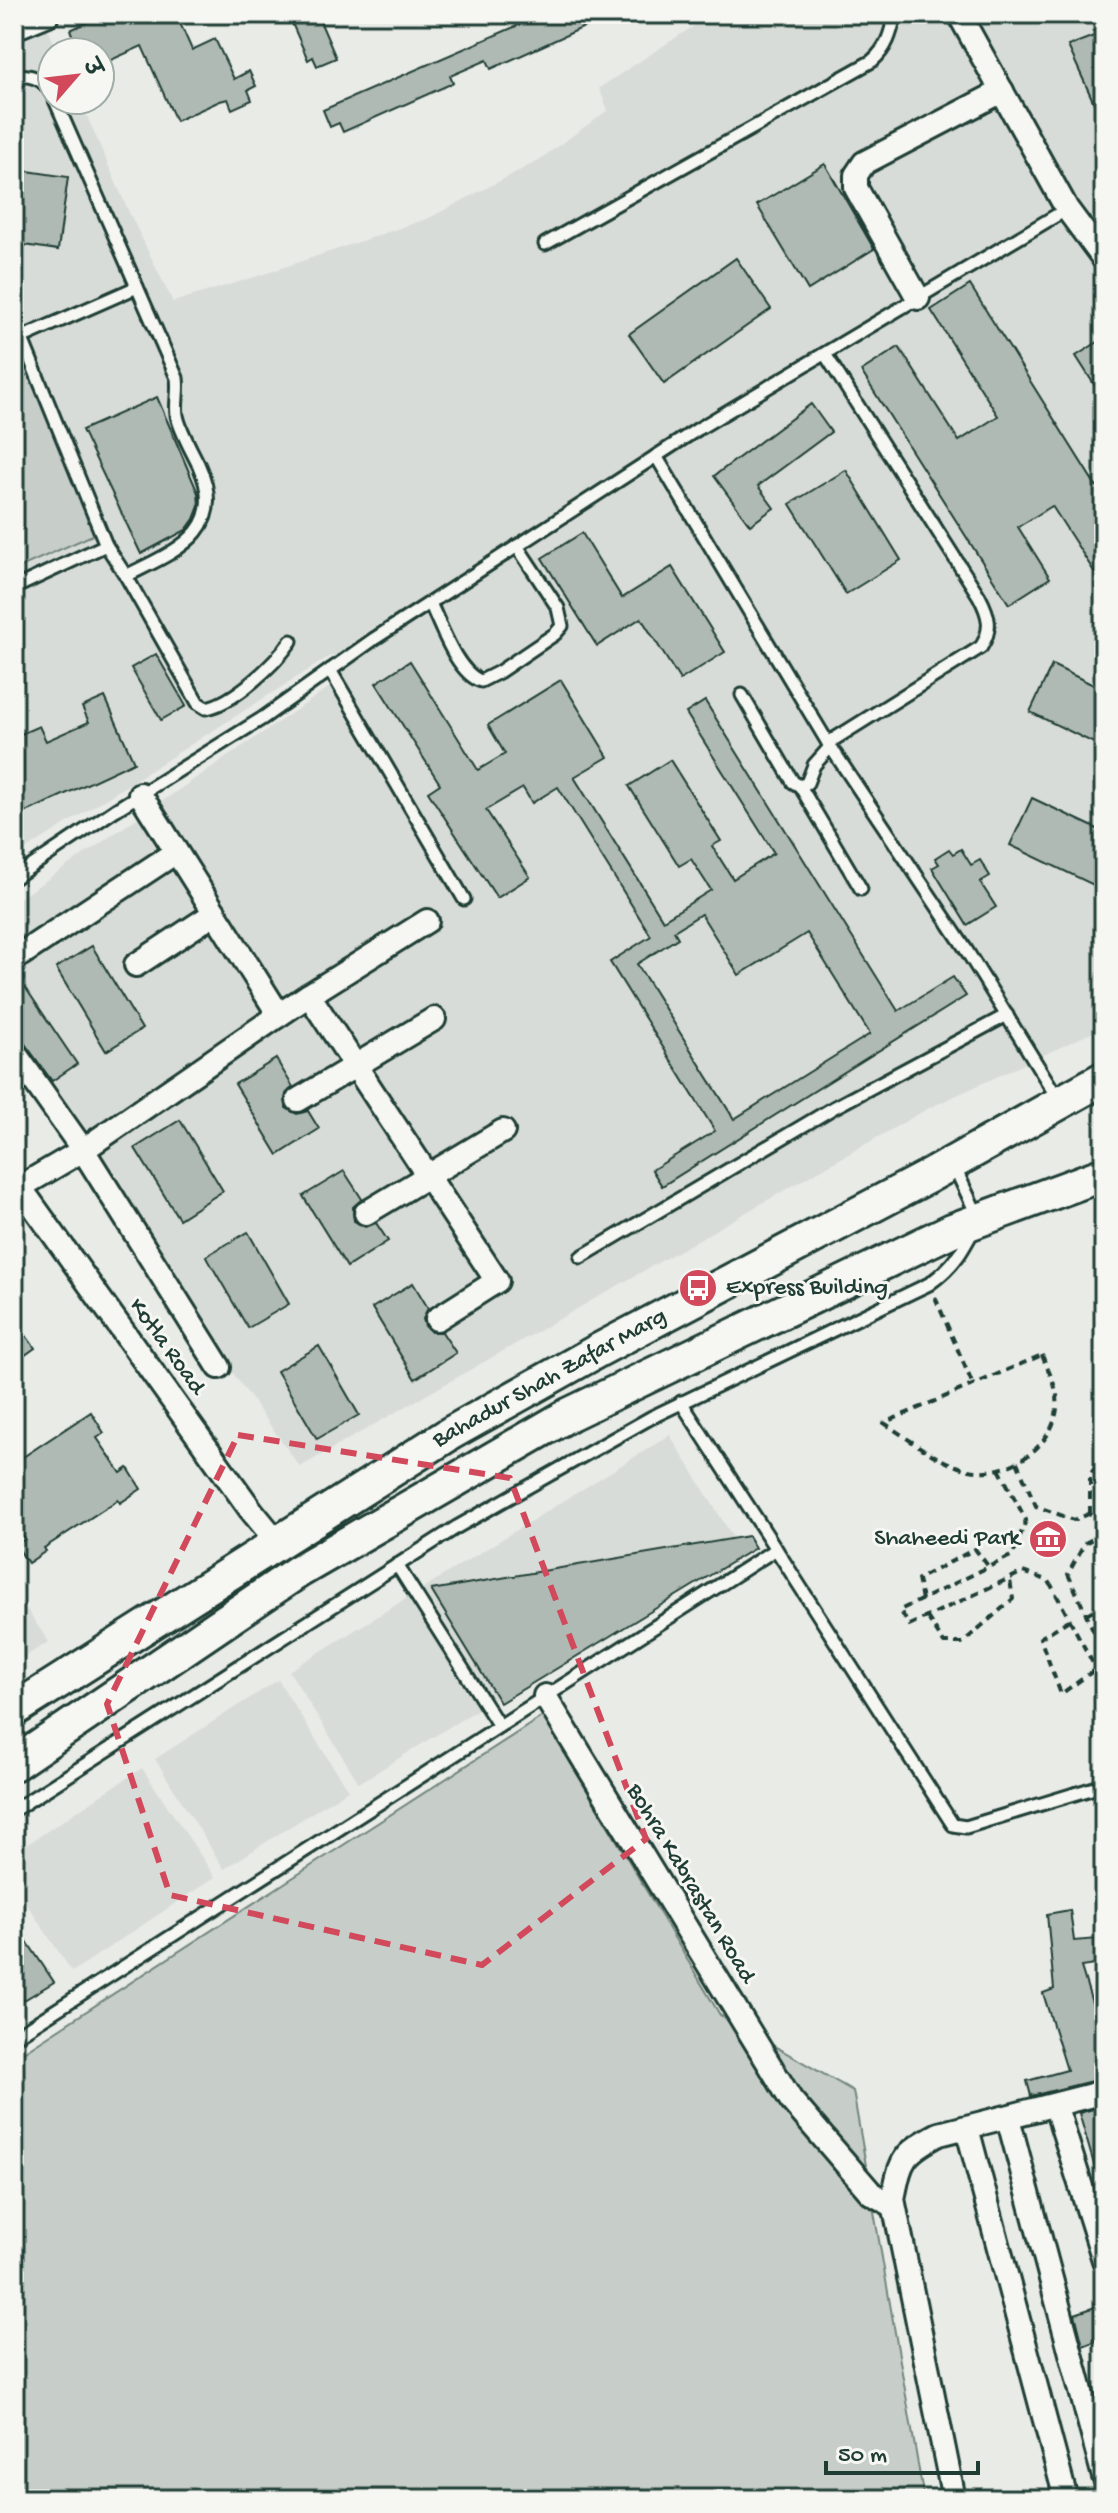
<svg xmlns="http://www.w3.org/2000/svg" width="1118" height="2513" viewBox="0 0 1118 2513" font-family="'Gochi Hand','Playpen Sans Deva',sans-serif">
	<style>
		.built { fill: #d8dcd8 }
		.green { fill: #c7cec9; stroke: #73867e; stroke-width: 2 }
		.building { fill: #b0bab5; stroke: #1f3d34; stroke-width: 2; fill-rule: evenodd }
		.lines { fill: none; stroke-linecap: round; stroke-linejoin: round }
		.service-casing { stroke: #1f3d34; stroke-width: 17 }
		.minor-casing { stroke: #1f3d34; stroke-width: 28 }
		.secondary-casing { stroke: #1f3d34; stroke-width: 38 }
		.path { stroke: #1f3d34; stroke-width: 4; stroke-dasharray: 8 6; stroke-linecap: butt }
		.service { stroke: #f6f6f2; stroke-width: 11 }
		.minor { stroke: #f6f6f2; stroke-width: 22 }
		.secondary { stroke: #f6f6f2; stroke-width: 32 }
		.marked { fill: none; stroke: #d1495b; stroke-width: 6; stroke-dasharray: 16 10; stroke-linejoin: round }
		.labels { text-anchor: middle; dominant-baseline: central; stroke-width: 6; stroke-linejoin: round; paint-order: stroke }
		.poi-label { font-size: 24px; fill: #1f3d34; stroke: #f6f6f2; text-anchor: start }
		.street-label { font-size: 24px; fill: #1f3d34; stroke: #f6f6f2 }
	</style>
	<rect width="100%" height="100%" fill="#e9ebe7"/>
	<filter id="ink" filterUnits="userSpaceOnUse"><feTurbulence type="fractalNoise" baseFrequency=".0125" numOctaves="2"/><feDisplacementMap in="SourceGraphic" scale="16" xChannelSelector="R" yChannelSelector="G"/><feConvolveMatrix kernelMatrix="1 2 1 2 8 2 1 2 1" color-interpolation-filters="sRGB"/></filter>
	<g filter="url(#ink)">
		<g class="built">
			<path d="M14 14H42L58 52H52V100H80L128 210 173 302 258 276 429 218 536 162 608 110 599 88 712 14H1104V1027L929 1108 300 1467 14 1066V902L343 678 332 655 14 857Z"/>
			<path d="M670 1435 739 1547 359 1783 289 1671Z"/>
			<path d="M14 1591 49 1642 14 1663Z"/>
			<path d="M278 1680 348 1790 224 1869 155 1759Z"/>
			<path d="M142 1768 215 1877 72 1972 14 1885V1853Z"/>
		</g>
		<g class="green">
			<path d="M30 374 95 534 14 570V380Z"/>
			<path d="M543 1716 720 2015 853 2091 924 2499H14V2058Z"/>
		</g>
		<g class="building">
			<path d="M106 14H176L192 50 215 39 234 79 249 71 256 86 248 90 252 100 232 109 228 99 220 101 176 121 142 46 100 65V52H80L70 30Z"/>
			<path d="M288 14H317L336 58 317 66 313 57 308 60Z"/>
			<path d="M544 14H613L491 69 487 60 450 76 453 83 343 132 339 123 330 127 323 110Z"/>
			<path d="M1104 32V54L1097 57 1104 72V125L1068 46Z"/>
			<path d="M825 164 874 249 808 290 757 205Z"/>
			<path d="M14 169 68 177 58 250 17 244 18 237 14 236Z"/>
			<path d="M736 258 771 309 664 384 629 334Z"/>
			<path d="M970 285 1096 486 1104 481V587L1052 506 1018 527 1050 578 1009 604 861 371 899 347 959 441 998 416 931 310Z"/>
			<path d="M1104 338V400L1076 356Z"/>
			<path d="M157 397 198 493 199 506 194 519 186 530 141 554 82 430Z"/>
			<path d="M811 404 831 432 758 486 774 508 750 525 714 476Z"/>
			<path d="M846 470 901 560 846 594 790 504Z"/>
			<path d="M582 533 622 598 672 567 725 652 680 680 641 618 597 646 542 558Z"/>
			<path d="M156 654 186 706 161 720 131 668Z"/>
			<path d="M410 661 478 770 505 754 488 725 561 680 608 757 574 777 663 920 711 890 691 859 679 866 629 786 670 760 721 841 712 846 733 879 774 853 686 713 705 701 898 1011 953 977 966 996 662 1186 652 1170 715 1131 610 962 651 936 558 787 532 803 523 788 486 810 530 877 497 898 428 792 440 784 376 683ZM701 914 739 975 807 933 870 1034 734 1119 637 964 678 938 674 931Z"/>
			<path d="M1052 665 1104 690V748L1030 712Z"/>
			<path d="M105 697 134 762 14 818V737L39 726 46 741 89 722 82 707Z"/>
			<path d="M1032 798 1104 832V890L1010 845Z"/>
			<path d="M949 849 953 854 961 849 971 865 980 860 990 876 980 882 996 907 967 925 932 868 939 864 935 858Z"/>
			<path d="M92 946 142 1029 106 1051 56 968Z"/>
			<path d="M25 987 77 1064 52 1081 25 1044 14 1034V994Z"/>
			<path d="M276 1059 293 1087 286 1094V1108L297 1114 308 1111 319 1129 278 1155 235 1084Z"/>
			<path d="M180 1120 223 1191 179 1219 135 1148Z"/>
			<path d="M344 1171 362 1199 353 1207 354 1221 365 1227 376 1223 388 1241 347 1267 303 1196Z"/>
			<path d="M248 1232 289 1304 248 1328 206 1256Z"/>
			<path d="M413 1283 428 1308 423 1319 425 1326 431 1332H442L456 1353 415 1379 372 1308Z"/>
			<path d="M14 1319 35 1348 14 1363Z"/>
			<path d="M319 1346 359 1415 317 1439 277 1371Z"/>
			<path d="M91 1412 104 1433 97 1438 121 1473 128 1468 141 1489 120 1503 118 1500 44 1548 46 1551 28 1563 16 1545 25 1539 14 1523V1476L21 1472 14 1463Z"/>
			<path d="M748 1536 755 1548 500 1703 431 1590Z"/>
			<path d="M1070 1910 1074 1941 1098 1939 1101 1964 1081 1967 1101 2032 1104 2031V2078L1031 2096 1027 2081 1067 2070 1043 1993 1054 1989 1047 1914Z"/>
			<path d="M14 1922 54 1982 14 2006Z"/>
			<path d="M1104 2106V2184L1100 2185 1079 2113Z"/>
			<path d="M1104 2304V2338L1083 2346 1075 2314Z"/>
		</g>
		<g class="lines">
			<g class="service-casing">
				<g id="service">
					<path d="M14 76C30 74 43 78 52 93"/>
					<path d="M55 100 177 378C179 391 175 403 177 415 179 429 193 453 199 466 229 532 175 551 126 576"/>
					<path d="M545 244 872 61C887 48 891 33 895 14"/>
					<path d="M14 319 106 545 126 576 198 703 206 708C234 703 275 664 291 641"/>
					<path d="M21 338 137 287"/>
					<path d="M825 354 979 596C989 615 993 628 981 647L828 743"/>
					<path d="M656 456 828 743 965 948 1060 1102"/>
					<path d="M14 588 106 545"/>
					<path d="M430 603C441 626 457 673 481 681L499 672 555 634 562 626 558 608 517 546"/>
					<path d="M330 670 464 899"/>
					<path d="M742 695 793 782 800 786 807 783 814 765 830 747"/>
					<path d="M800 786 861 889"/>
					<path d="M14 878 115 810 263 718 374 639 698 429 1067 209"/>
					<path d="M581 1257 833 1108 1007 1015"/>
					<path d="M776 1549 953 1825 966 1827 1104 1785"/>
					<path d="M397 1565 499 1726"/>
					<path d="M14 1810 457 1527 652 1417 929 1284C956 1265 964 1248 979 1219L954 1166"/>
					<path d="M14 2037 776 1549 681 1402"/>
				</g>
			</g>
			<g class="minor-casing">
				<g id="minor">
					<path d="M959 14 1067 209 1104 259"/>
					<path d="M14 28 48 14"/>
					<path d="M918 298 856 188V175L864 163 1002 91"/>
					<path d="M140 794 279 1015 309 995 497 1281 437 1319"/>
					<path d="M14 959 176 852"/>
					<path d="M136 965 215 913"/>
					<path d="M309 995 427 921"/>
					<path d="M14 1052 83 1150 219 1367"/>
					<path d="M298 1100 434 1019"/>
					<path d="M14 1179 251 1510 278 1543"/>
					<path d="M20 1187 83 1150 279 1015"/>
					<path d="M366 1213 503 1131"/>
					<path d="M545 1696 791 2100 871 2193 894 2206"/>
					<path d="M1056 2107 1104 2260"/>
					<path d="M1008 2118 1104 2477"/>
					<path d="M967 2128 1066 2499"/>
					<path d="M954 2499 893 2199C901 2160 901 2154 939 2134L1104 2092"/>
				</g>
			</g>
			<g class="secondary-casing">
				<g id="secondary">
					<path d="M14 1710 451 1433 599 1350 929 1176 1104 1078"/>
					<path d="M14 1764 299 1571 570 1414 952 1230 1104 1174"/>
				</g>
			</g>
			<g class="path">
				<path d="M935 1297 973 1385"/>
				<path d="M1042 1355C1047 1368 1055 1383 1057 1396 1062 1443 1008 1481 965 1469 936 1461 909 1439 884 1423Z"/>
				<path d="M1017 1462 1036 1506 1074 1520 1104 1508"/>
				<path d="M999 1469 1026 1520 1013 1555 900 1610 909 1625 1023 1572 1049 1581 1104 1684"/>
				<path d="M1090 1514V1474L1104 1458"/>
				<path d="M1104 1533 1085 1543 1068 1574 1104 1654"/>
				<path d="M922 1600 918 1579 975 1549 989 1567"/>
				<path d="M1086 1614 1104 1605"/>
				<path d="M927 1617 944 1643H962L1013 1599 1010 1580"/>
				<path d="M1069 1620 1040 1638 1061 1694 1096 1669"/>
			</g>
			<use href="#service" class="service"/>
			<use href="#minor" class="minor"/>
			<use href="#secondary" class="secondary"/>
		</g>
	</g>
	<path class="marked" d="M238 1435 510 1478 646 1839 482 1965 170 1895 107 1704Z"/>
	<defs>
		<g id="bus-disc" transform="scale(2)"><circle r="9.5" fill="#d1495b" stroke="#f6f6f2"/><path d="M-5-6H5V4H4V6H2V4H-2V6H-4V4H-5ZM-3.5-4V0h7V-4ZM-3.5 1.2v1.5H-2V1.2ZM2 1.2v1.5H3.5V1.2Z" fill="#fff"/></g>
		<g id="museum-disc" transform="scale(2)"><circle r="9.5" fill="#d1495b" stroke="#f6f6f2"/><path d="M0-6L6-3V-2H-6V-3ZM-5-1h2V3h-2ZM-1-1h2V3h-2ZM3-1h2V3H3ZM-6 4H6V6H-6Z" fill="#fff"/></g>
	</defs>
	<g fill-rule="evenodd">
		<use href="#bus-disc" x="698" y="1288"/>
		<use href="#museum-disc" x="1048" y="1539"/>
	</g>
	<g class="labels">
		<g class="poi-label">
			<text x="726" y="1288">Express Building</text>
			<text x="1020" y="1539" text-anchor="end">Shaheedi Park</text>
		</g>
		<g class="street-label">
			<text transform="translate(166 1347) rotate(54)">Kotla Road</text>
			<text transform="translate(550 1379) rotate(-29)">Bahadur Shah Zafar Marg</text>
			<text transform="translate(690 1884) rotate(59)">Bohra Kabrastan Road</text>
		</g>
	</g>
	<rect width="1118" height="2513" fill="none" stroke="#f6f6f2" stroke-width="48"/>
	<rect x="24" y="24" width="1070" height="2465" fill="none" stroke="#1f3d34" stroke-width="3" filter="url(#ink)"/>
	<g transform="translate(76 76) rotate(62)"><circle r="38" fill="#f6f6f2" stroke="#a0aca6" stroke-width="2"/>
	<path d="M0-6L14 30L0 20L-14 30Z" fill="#d1495b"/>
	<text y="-12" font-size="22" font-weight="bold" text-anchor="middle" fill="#1f3d34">उ</text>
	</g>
	<path d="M826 2461v12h152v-12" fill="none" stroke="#1f3d34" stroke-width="4"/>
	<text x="838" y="2461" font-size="24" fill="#1f3d34" stroke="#f6f6f2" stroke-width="6" paint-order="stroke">50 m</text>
</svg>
